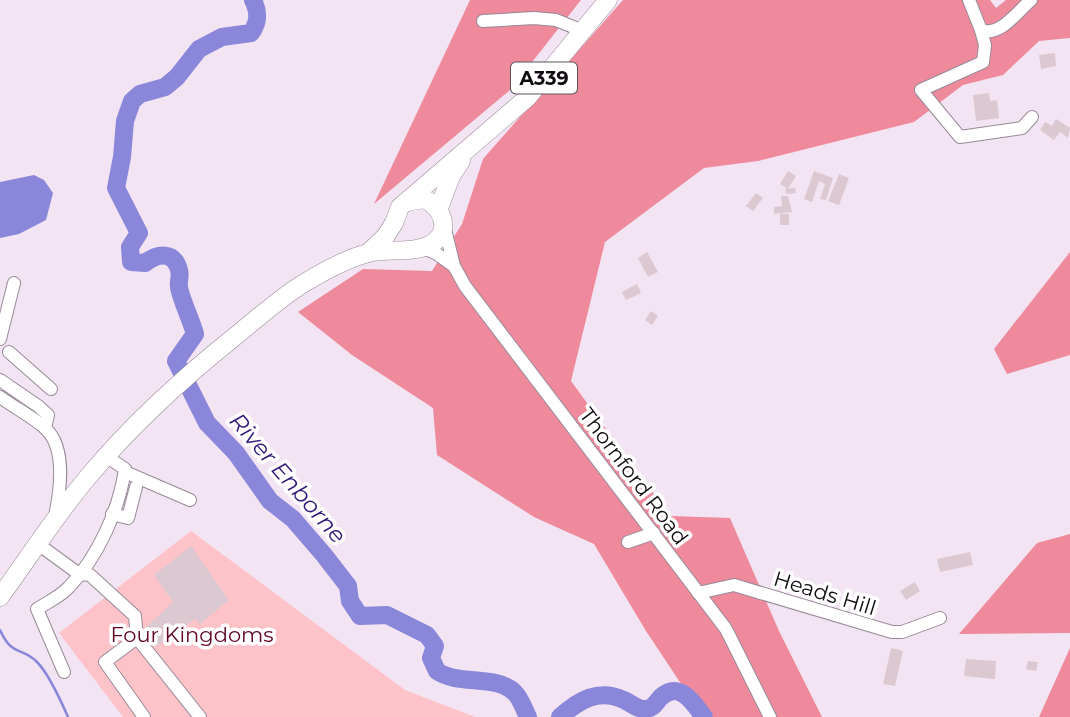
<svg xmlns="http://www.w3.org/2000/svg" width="1070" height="717" viewBox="0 0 1070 717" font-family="Montserrat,sans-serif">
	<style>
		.green { fill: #fec2c9 }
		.forest { fill: #ee8a9b }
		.water { fill: #8a86d9 }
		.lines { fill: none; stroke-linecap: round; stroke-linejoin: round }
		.stream { stroke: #8a86d9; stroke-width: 2.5 }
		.river { stroke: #8a86d9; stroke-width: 18 }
		.building { fill: #dbc8d0 }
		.minor-casing { stroke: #978a97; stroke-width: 14 }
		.highway-casing { stroke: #978a97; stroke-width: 19 }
		.minor { stroke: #fff; stroke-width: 12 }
		.highway { stroke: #fff; stroke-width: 18 }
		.labels { text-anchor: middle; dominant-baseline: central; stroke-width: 7; stroke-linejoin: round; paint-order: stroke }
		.shield { fill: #fff; stroke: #585458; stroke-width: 2 }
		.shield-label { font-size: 19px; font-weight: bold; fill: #100b10 }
		.street-label { font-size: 21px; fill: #100b10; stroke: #fff }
		.park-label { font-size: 21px; fill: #5f0423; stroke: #fff }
		.water-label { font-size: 23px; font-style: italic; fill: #30197a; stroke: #fff }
	</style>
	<rect width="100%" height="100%" fill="#f3e4f3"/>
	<path class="green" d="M191 531 405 690 475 717H123L59 633Z"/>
	<g class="forest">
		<path d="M470 0H581L510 90 374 204Z"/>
		<path d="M623 0H990L996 8 1006 0H1070V38L1039 41 1003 75 963 85 914 122 758 161 704 168 605 242 571 381 670 516 730 518 779 631 822 717H703L646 631 594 544 534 517 437 455 433 408 352 355 298 312 363 269 432 271 462 224 483 159Z"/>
		<path d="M1070 252V355L1007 374 994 349Z"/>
		<path d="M1070 534V633L959 634 1037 543Z"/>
		<path d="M1070 648V717H1039Z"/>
	</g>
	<path class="water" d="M34 175 44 180 53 193 46 220 19 234 0 238V182Z"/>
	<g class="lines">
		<path class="stream" d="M0 630C13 658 21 646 37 662 49 674 61 701 68 717"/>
		<g class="river">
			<path d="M253 0C259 12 259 22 251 33L222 37 199 49 177 77 165 87 140 94 132 101 125 121 122 157 116 188 139 233 130 247 131 262 145 263C158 253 174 251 179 270 181 276 178 281 179 287 180 297 192 322 195 334L176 361 207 423 236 453 270 501 293 519 324 555 348 586 350 601 360 616 387 615 427 635 435 646 431 658 437 671C458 686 497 674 515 693 521 699 524 709 528 717"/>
			<path d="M560 717C579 700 599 688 624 700 631 703 636 709 644 709 654 709 655 703 661 697 680 680 694 704 704 717"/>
		</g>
	</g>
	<g class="building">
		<path d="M1055 53 1056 66 1041 69 1039 55Z"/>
		<path d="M989 93 990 101 997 100 999 118 976 121 973 95Z"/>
		<path d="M1056 119 1070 128 1068 138 1060 132 1054 140 1040 130 1045 122 1052 126Z"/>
		<path d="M788 171 796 176 788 189 780 184Z"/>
		<path d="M814 171 833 178 826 200 820 199 825 184 819 181 812 202 804 199Z"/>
		<path d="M839 174 849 178 839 205 828 201Z"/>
		<path d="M795 188 796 193 786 194 785 189Z"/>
		<path d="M756 193 763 198 753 211 746 206Z"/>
		<path d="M781 196H788L792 212 774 214V207L782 206Z"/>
		<rect x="780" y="214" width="9" height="11"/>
		<path d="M647 252 658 272 648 277 638 258Z"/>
		<path d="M637 284 641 293 626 300 622 292Z"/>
		<path d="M651 311 658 316 652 325 645 320Z"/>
		<path d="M191 546 229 600 200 624 195 619 156 647 143 630 173 602 154 575Z"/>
		<path d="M970 552 973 565 940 572 937 559Z"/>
		<path d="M915 582 920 591 906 600 900 591Z"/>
		<path d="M891 648 903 651 895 686 883 684Z"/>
		<path d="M966 659 996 661 995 679 964 676Z"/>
		<path d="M1028 661 1038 662 1036 671 1026 669Z"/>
	</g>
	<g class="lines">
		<g class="minor-casing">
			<g id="minor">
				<path d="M969 0 981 30C1000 37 1017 12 1031 0"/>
				<path d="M483 21 534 18 556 20 583 31"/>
				<path d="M981 30 985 45 983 62 921 90 960 137 1022 128 1032 117"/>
				<path d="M444 225 454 266 465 286 726 629 770 717"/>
				<path d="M422 247 437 254 454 266"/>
				<path d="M0 339 14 283"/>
				<path d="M9 352 51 389"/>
				<path d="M0 380 38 406 48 415 45 428"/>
				<path d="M0 397C15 408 33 417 46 429 67 449 60 492 55 516"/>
				<path d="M125 472 190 500"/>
				<path d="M112 514 128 518 136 487"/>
				<path d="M628 542 654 533"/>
				<path d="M38 544 79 574 90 575 135 616 137 638 200 717"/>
				<path d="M698 593 734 585 892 632H902L940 618"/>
				<path d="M137 638 105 662 144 717"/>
				<path d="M64 672 37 609C48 602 61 596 69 587 98 557 119 510 125 469L106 456"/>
			</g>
		</g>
		<g class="highway-casing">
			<g id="highway">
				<path d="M439 208 451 176 461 161"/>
				<path d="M368 253 385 237 394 223 400 207 527 98 608 0"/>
				<path d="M0 597C29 557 56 515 88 477 132 424 184 377 238 334 259 317 279 299 301 285 322 272 345 259 368 253 388 248 414 254 431 244 453 232 442 206 424 199L406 202"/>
			</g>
		</g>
		<use href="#minor" class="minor"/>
		<use href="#highway" class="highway"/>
	</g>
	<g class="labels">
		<rect class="shield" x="511" y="62.5" width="66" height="31" rx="5"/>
		<g class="shield-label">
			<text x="544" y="78">A339</text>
		</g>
		<g class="street-label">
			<text transform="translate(634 476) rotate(53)">Thornford Road</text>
			<text transform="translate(825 593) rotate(17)">Heads Hill</text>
		</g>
		<g class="park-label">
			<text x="192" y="634">Four Kingdoms</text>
		</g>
		<g class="water-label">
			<text transform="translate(288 478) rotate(49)">River Enborne</text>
		</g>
	</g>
</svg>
